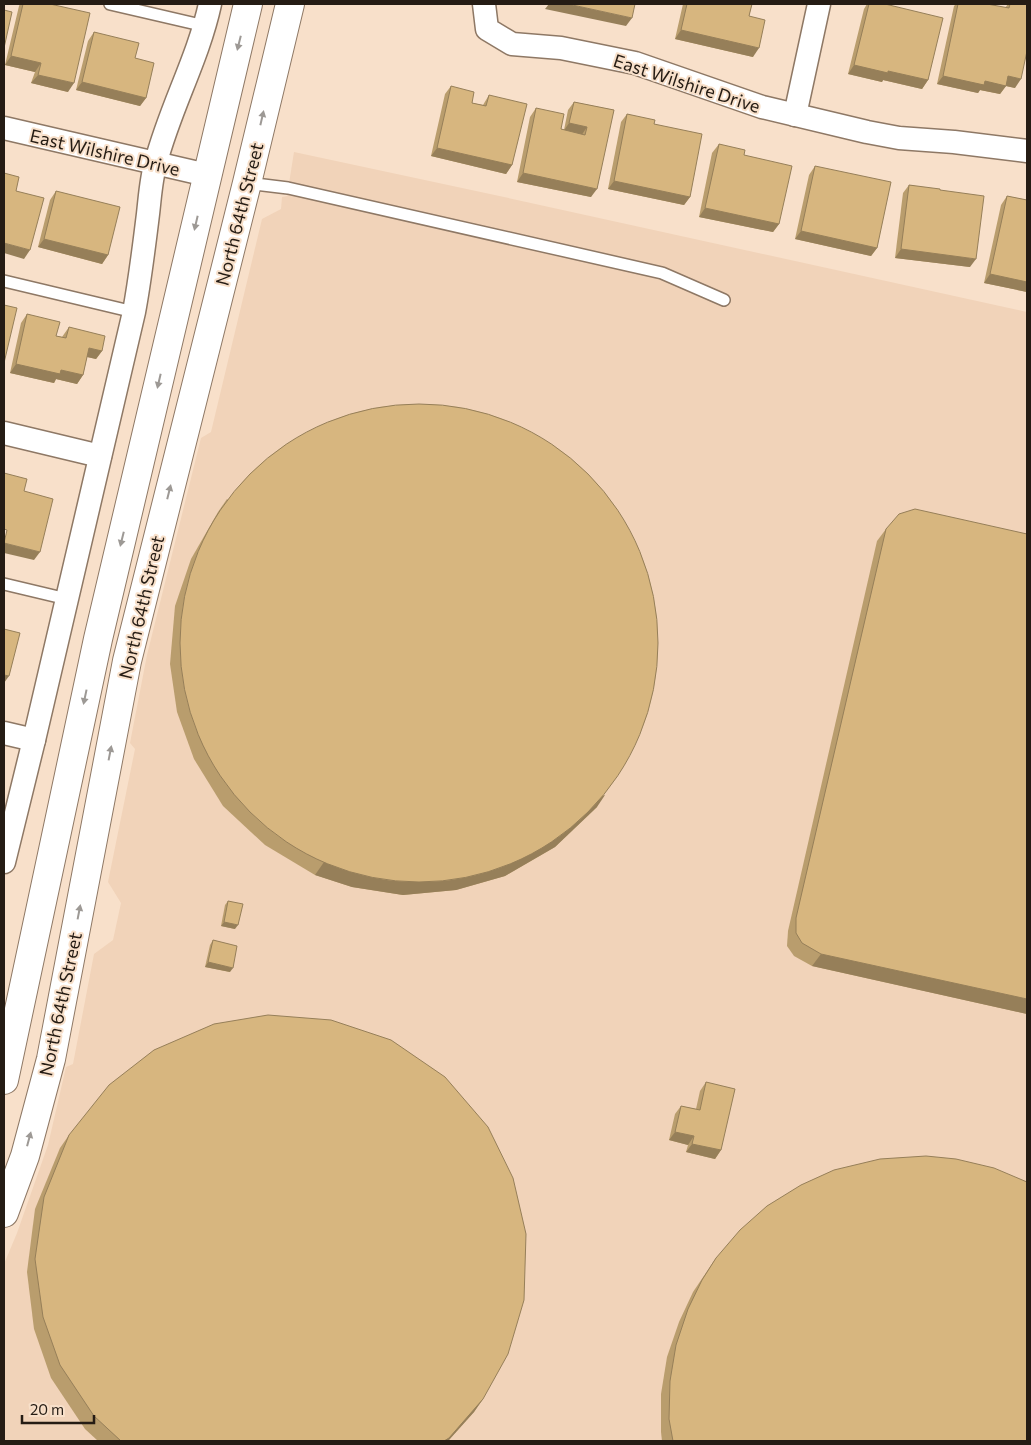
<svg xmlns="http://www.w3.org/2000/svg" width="1031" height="1445" viewBox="0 0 1031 1445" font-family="Commissioner,sans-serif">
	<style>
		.built { fill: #f1d3b9 }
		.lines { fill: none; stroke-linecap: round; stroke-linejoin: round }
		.service-casing { stroke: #8e7865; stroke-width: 14 }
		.minor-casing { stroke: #8e7865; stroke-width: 25 }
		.secondary-casing { stroke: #8e7865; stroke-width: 30 }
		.service { stroke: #fff; stroke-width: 11 }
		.minor { stroke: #fff; stroke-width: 22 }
		.secondary { stroke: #fff; stroke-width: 28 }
		.wall { fill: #b99d6d }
		.shaded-wall { fill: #967f59 }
		.building { fill: #d7b67f; stroke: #967f59 }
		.oneway { fill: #9d9995 }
		.labels { text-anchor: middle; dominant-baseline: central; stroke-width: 4; stroke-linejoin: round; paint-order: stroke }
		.street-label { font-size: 18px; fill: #251c14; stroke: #f8e0ca }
	</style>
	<rect width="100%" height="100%" fill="#f8e0ca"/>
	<path class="built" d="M294 152 504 197 1027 312V1441H4V1264L17 1233 48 1145 66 1067 73 1064 94 954 113 940 121 903 108 882 135 749 130 743 147 655 201 438 211 432 262 219 281 209 282 197 287 196Z"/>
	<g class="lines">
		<g class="service-casing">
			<g id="service">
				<path d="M110 4 205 26"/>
				<path d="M247 183 288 188 662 273 724 300"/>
				<path d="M4 281 134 312"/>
				<path d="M4 584 67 599"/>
			</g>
		</g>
		<g class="minor-casing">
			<g id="minor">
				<path d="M484 4 487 29 512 44 561 48 635 63 762 107 867 132 899 138 954 142 1027 151"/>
				<path d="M795 115 819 4"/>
				<path d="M4 128 207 175"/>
				<path d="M4 433 100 456"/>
				<path d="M4 733 34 740"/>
				<path d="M4 862 34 740 134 312C140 280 144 247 148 214 150 197 151 178 156 162 170 108 198 59 210 4"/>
			</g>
		</g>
		<g class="secondary-casing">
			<g id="secondary">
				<path d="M4 1080 98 639 248 4"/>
				<path d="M4 1213 25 1156 51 1059 127 661 247 183 290 4"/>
			</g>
		</g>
		<use href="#service" class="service"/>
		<use href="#minor" class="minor"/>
		<use href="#secondary" class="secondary"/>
	</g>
	<g class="wall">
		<path d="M20 4H50L68 92 31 83 35 72 5 65 19 6Z"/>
		<path d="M683 4H752L749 16 753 57 675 39Z"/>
		<path d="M867 4H885L928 80 922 89 883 80 882 82 848 74 864 9Z"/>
		<path d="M956 4H987L1005 8 1008 4H1027L1015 88 1006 86 1000 94 980 90 978 93 937 84 954 6Z"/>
		<path d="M94 32 135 58 146 98 140 106 76 90 88 41Z"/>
		<path d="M451 86 472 103 483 105 489 95 512 165 506 174 431 156 445 94Z"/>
		<path d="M574 102 614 110 591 197 517 182 530 117 536 108 561 129 564 130 568 110Z"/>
		<path d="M627 114 654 124 690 197 684 205 608 189 621 122Z"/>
		<path d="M719 144 744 155 779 224 773 232 699 217 712 153Z"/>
		<path d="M815 166 877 248 871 256 795 239 809 175Z"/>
		<path d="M909 185 940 190 970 267 895 258 903 193Z"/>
		<path d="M56 191 108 255 102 264 38 247 50 200Z"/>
		<path d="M1007 196 1027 200V292L984 283 1001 205Z"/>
		<path d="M27 314 56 336 62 337 69 327 102 351 96 359 87 357 83 375 77 384 56 379 54 383 10 373 21 323Z"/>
		<path d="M227 499 597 807 555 847 505 876 456 890 403 895 352 887 315 875 265 845 223 806 194 759 177 712 170 664 175 606 191 559 218 512Z"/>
		<path d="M886 529 1027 1014 812 966 794 956 787 946 788 931 877 541Z"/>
		<path d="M228 901 235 929 221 926 225 905Z"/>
		<path d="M213 940 230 972 205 967 210 945Z"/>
		<path d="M706 1082 721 1150 715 1159 686 1152 688 1145 669 1140 675 1114 681 1106 696 1109 700 1091Z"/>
		<path d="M69 1135 483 1399 474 1412 448 1441H98L85 1429 51 1378 34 1329 27 1272 35 1209 60 1148Z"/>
		<path d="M716 1258 1027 1441H662L661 1432V1394L667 1357 679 1322 693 1292Z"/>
	</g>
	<g class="shaded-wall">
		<path d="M549 4H568L632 18 626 26 545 9Z"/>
		<path d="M681 30 759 48 753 57 675 39Z"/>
		<path d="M11 56 41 63 35 72 5 65Z"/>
		<path d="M854 65 888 71 928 80 922 89 883 80 882 82 848 74Z"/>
		<path d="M38 75 74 83 68 92 31 83Z"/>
		<path d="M943 76H1008L1021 79 1015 88 1006 86 1000 94 980 90 978 93 937 84Z"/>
		<path d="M82 82 146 98 140 106 76 90Z"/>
		<path d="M569 123 587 127 581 136 563 132Z"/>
		<path d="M437 148 512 165 506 174 431 156Z"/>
		<path d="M523 173 597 189 591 197 517 182Z"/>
		<path d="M614 181 690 197 684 205 608 189Z"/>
		<path d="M705 208 779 224 773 232 699 217Z"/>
		<path d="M801 231 877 248 871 256 795 239Z"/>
		<path d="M44 239 108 255 102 264 38 247Z"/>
		<path d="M4 243 30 250 24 259 4 253Z"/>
		<path d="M901 249 976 259 970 267 895 258Z"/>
		<path d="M990 274 1027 282V292L984 283Z"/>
		<path d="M89 348 102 351 96 359 83 356Z"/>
		<path d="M16 364 61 370 83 375 77 384 56 379 54 383 10 373Z"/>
		<path d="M4 543 40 552 34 560 4 553Z"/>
		<path d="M4 675 9 676 4 683Z"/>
		<path d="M605 795 597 807 555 847 505 876 456 890 403 895 352 887 315 875 324 862Z"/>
		<path d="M224 922 238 925 235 929 221 926Z"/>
		<path d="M821 954 1027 999V1014L812 966Z"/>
		<path d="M208 962 233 968 230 972 205 967Z"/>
		<path d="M675 1132 694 1136 688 1145 669 1140Z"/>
		<path d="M692 1144 721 1150 715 1159 686 1152Z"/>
		<path d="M483 1399 474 1412 448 1441H444Z"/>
	</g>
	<g class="building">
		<path d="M23 4H50L90 13 74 83 38 75 41 63 11 56Z"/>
		<path d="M568 4H635L632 18Z"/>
		<path d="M687 4H752L749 16 765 20 759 48 681 30Z"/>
		<path d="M869 4H885L943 18 928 80 888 71V73L854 65Z"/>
		<path d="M958 4H987L1009 8 1010 4H1027V51L1021 79 1008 76 1006 86 985 81 984 85 943 76Z"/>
		<path d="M4 10 12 12 4 48Z"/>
		<path d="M94 32 139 43 135 58 154 63 146 98 82 82Z"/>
		<path d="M451 86 474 92 472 103 486 106 489 95 527 104 512 165 437 148Z"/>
		<path d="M574 102 614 110 597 189 523 173 536 108 564 114 561 129 585 135 587 127 569 123Z"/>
		<path d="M627 114 655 120 654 124 702 134 690 197 614 181Z"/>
		<path d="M719 144 745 150 744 155 792 166 779 224 705 208Z"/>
		<path d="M815 166 891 182 877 248 801 231Z"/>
		<path d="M4 173 19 177 16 191 44 198 30 250 4 243Z"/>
		<path d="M909 185 940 189V190L984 196 976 259 901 249Z"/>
		<path d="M56 191 120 207 108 255 44 239Z"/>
		<path d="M1007 196 1027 200V282L990 274Z"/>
		<path d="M4 305 17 308 4 363Z"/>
		<path d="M27 314 60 322 56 336 66 338 69 327 105 336 102 351 89 348 83 375 61 370 60 374 16 364Z"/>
		<circle cx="419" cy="643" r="239"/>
		<path d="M4 473 27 479 24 491 53 499 40 552 4 543 7 530 4 529Z"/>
		<path d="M915 509 1027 534V999L821 954 802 943 796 933V918L886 529 899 514Z"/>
		<path d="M4 629 20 633 9 676 4 675Z"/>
		<path d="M228 901 243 904 238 925 224 922Z"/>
		<path d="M213 940 237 946 233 968 208 962Z"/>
		<path d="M268 1015 331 1020 391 1040 445 1077 488 1127 513 1178 526 1234 524 1300 508 1354 483 1399 449 1438 444 1441H121L94 1416 60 1365 43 1317 35 1259 44 1197 69 1135 109 1085 154 1050 214 1024Z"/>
		<path d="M706 1082 735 1089 721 1150 692 1144 694 1136 675 1132 681 1106 700 1110Z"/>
		<path d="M926 1156 956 1159 994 1168 1027 1182V1441H673L669 1419 670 1381 676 1345 688 1309 702 1280 716 1258 740 1230 767 1206 801 1185 834 1170 880 1159Z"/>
	</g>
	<defs><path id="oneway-solid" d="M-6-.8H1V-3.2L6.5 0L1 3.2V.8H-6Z" transform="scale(1.25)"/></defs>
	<g class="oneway">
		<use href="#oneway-solid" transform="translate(239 43) rotate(104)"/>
		<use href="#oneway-solid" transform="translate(262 118) rotate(-77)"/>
		<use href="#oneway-solid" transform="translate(196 223) rotate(103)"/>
		<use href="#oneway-solid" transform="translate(159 381) rotate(103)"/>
		<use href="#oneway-solid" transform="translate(169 492) rotate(-76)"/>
		<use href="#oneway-solid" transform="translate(122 539) rotate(104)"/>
		<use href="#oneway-solid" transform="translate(85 697) rotate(102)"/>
		<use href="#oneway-solid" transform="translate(110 753) rotate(-79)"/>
		<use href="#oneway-solid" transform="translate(79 912) rotate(-79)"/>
		<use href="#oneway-solid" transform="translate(29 1139) rotate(-75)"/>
	</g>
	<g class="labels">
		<g class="street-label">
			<text transform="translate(687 83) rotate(18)">East Wilshire Drive</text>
			<text transform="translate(105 152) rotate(13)">East Wilshire Drive</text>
			<text transform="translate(239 214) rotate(-76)">North 64th Street</text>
			<text transform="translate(141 607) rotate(-77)">North 64th Street</text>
			<text transform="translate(60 1004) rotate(-78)">North 64th Street</text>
		</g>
	</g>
	<rect width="1031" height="1445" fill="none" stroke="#251c14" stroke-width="10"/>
	<path d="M22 1415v8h72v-8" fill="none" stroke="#251c14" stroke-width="2.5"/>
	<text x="30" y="1415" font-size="15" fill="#251c14" stroke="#f8e0ca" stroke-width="4" paint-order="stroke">20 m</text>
</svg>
